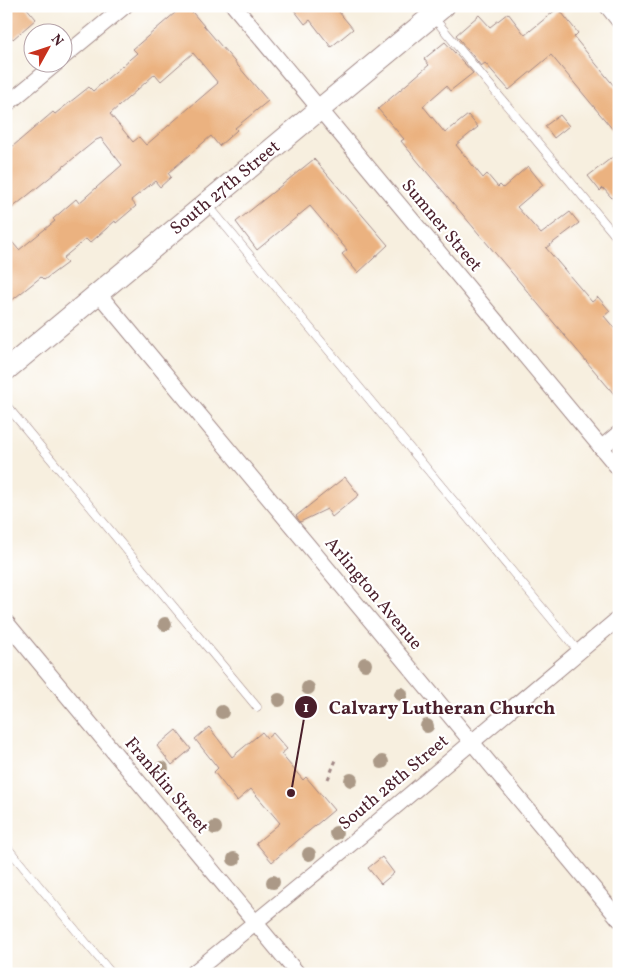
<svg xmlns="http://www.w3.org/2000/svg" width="625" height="980" viewBox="0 0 625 980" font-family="Vollkorn,serif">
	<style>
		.building { fill: #ebb280; fill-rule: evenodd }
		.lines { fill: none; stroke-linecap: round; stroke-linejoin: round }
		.service-casing { stroke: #a08785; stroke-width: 9 }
		.minor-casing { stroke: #a08785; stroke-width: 17 }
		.secondary-casing { stroke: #a08785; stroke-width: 23 }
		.path { stroke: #a08785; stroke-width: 3; stroke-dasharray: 4 4; stroke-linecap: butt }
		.service { stroke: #fff; stroke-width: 8 }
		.minor { stroke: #fff; stroke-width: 15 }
		.secondary { stroke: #fff; stroke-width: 21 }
		.tree { fill: #ab9987 }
		.labels { text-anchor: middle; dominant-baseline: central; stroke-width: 4.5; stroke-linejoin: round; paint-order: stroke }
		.street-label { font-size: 18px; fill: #4a1f2b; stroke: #fff }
		.leader { fill: none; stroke: #4a1f2b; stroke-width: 2 }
		.callout-dot { fill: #4a1f2b; stroke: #fff; stroke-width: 2 }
		.mark-label { font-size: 15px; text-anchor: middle; font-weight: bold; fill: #fff }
		.callout-label { font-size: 19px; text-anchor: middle; font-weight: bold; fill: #4a1f2b; stroke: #fff; stroke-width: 4.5; stroke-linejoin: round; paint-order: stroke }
	</style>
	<rect width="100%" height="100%" fill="#fff"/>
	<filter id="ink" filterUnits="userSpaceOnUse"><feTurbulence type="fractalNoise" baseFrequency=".02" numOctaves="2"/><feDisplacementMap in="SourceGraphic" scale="10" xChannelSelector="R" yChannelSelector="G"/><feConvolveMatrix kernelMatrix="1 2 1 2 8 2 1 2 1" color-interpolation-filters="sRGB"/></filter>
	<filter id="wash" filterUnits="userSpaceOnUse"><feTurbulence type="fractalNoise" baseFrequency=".0096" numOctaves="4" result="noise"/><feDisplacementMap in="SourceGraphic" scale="20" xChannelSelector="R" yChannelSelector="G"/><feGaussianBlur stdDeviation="1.12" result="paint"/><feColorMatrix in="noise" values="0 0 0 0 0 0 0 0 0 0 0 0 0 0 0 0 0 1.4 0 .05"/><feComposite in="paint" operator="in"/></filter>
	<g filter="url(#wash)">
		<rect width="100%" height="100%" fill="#f7efdf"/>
		<g id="blocks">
			<g class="building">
				<path d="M6 6H25L36 19 13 39 6 31Z"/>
				<path d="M183 6H187L268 101 235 128 237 130 219 146 211 136 168 173 171 177 160 187 155 181 131 200 136 206 116 223 115 221 90 243 86 239 63 258 67 263 44 280 41 277 6 305V235L19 250 55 221 53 219 76 199 79 203 122 165 101 138 96 140 6 213V152L53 112 55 114 89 87 93 91 137 53 133 49ZM193 53 218 83 146 145 139 137 133 142 110 114 155 74 161 81Z"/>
				<path d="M291 6H334L353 29 331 47 310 20 305 24Z"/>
				<path d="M558 8 578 33 574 37 619 92V137L551 55 509 90 485 63 481 66 456 35 479 15 490 27 508 13 525 35Z"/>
				<path d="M445 42 473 73 450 91 446 86 423 106 445 133 468 115 478 127 456 145 483 178 487 174 498 187 500 185 503 188 528 166 543 185 517 207 541 234 570 212 579 223 546 248 592 302 598 297 610 311 604 316 619 334V400L420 164 401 141 404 139 378 109 429 65 424 59Z"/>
				<path d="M560 115 569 126 554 138 545 126Z"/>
				<path d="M619 152V206L603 188 600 191 588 176Z"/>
				<path d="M314 159 388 245 358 273 342 254 347 250 310 206 257 250 236 222Z"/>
				<path d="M345 477 359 495 332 517 327 509 300 522 296 516Z"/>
				<path d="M209 727 232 757 262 732 267 738 273 733 287 749 281 754 303 780 306 777 334 810 272 862 256 843 280 823 251 789 237 801 214 772 218 768 195 739Z"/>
				<path d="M176 730 191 749 172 765 157 746Z"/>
				<path d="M382 857 394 873 381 884 368 868Z"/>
			</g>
		</g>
	</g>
	<g filter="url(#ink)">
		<use href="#blocks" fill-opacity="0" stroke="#a08785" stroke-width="1"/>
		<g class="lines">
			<g class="service-casing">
				<g id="service">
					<path d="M424 6 619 240"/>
					<path d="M208 205 579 652"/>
					<path d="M6 405 257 707"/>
					<path d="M6 846 112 974"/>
				</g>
			</g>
			<g class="minor-casing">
				<g id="minor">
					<path d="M234 6 619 469"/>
					<path d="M607 6 619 21"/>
					<path d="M62 58 125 6"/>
					<path d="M6 105 58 62"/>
					<path d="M98 293 619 919"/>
					<path d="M601 448 619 433"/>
					<path d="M6 622 298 974"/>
					<path d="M192 974 363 834 619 618"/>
				</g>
			</g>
			<g class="secondary-casing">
				<g id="secondary">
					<path id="s1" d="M6 370 444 6"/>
				</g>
			</g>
			<path class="path" d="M328 779 336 760"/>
			<use href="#service" class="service"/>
			<use href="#minor" class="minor"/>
			<use href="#secondary" class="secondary"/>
		</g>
		<g class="tree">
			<circle cx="165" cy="624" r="7"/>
			<circle cx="365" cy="664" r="7"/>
			<circle cx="308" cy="688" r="7"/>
			<circle cx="401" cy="694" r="7"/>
			<circle cx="279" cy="700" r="7"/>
			<circle cx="222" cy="712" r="7"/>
			<circle cx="427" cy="726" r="7"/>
			<circle cx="382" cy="762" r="7"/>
			<circle cx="162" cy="768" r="7"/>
			<circle cx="351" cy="780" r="7"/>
			<circle cx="215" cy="828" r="7"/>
			<circle cx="336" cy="833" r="7"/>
			<circle cx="309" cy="854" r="7"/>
			<circle cx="234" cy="859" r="7"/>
			<circle cx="273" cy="882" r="7"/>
		</g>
	</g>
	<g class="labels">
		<g class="street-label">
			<text stroke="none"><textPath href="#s1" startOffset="285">South 27th Street</textPath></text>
			<text transform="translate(441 226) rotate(50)">Sumner Street</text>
			<text transform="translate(373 594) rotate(50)">Arlington Avenue</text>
			<text transform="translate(394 783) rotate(-40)">South 28th Street</text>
			<text transform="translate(166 786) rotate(50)">Franklin Street</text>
		</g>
	</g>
	<path class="leader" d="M291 793L306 707"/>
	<g class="callout-dot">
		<circle cx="291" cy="793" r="5"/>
		<circle cx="306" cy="707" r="12"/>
	</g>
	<g class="mark-label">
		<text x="306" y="712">1</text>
	</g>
	<g class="callout-label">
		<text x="442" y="714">Calvary Lutheran Church</text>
	</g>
	<rect width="625" height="980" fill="none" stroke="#fff" stroke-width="25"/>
	<g transform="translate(48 48) rotate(50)"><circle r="24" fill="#ffffff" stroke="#b7a5aa"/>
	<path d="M0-4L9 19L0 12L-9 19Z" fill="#c8321e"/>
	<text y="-8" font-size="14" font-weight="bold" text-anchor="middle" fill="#4a1f2b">N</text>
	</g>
</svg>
